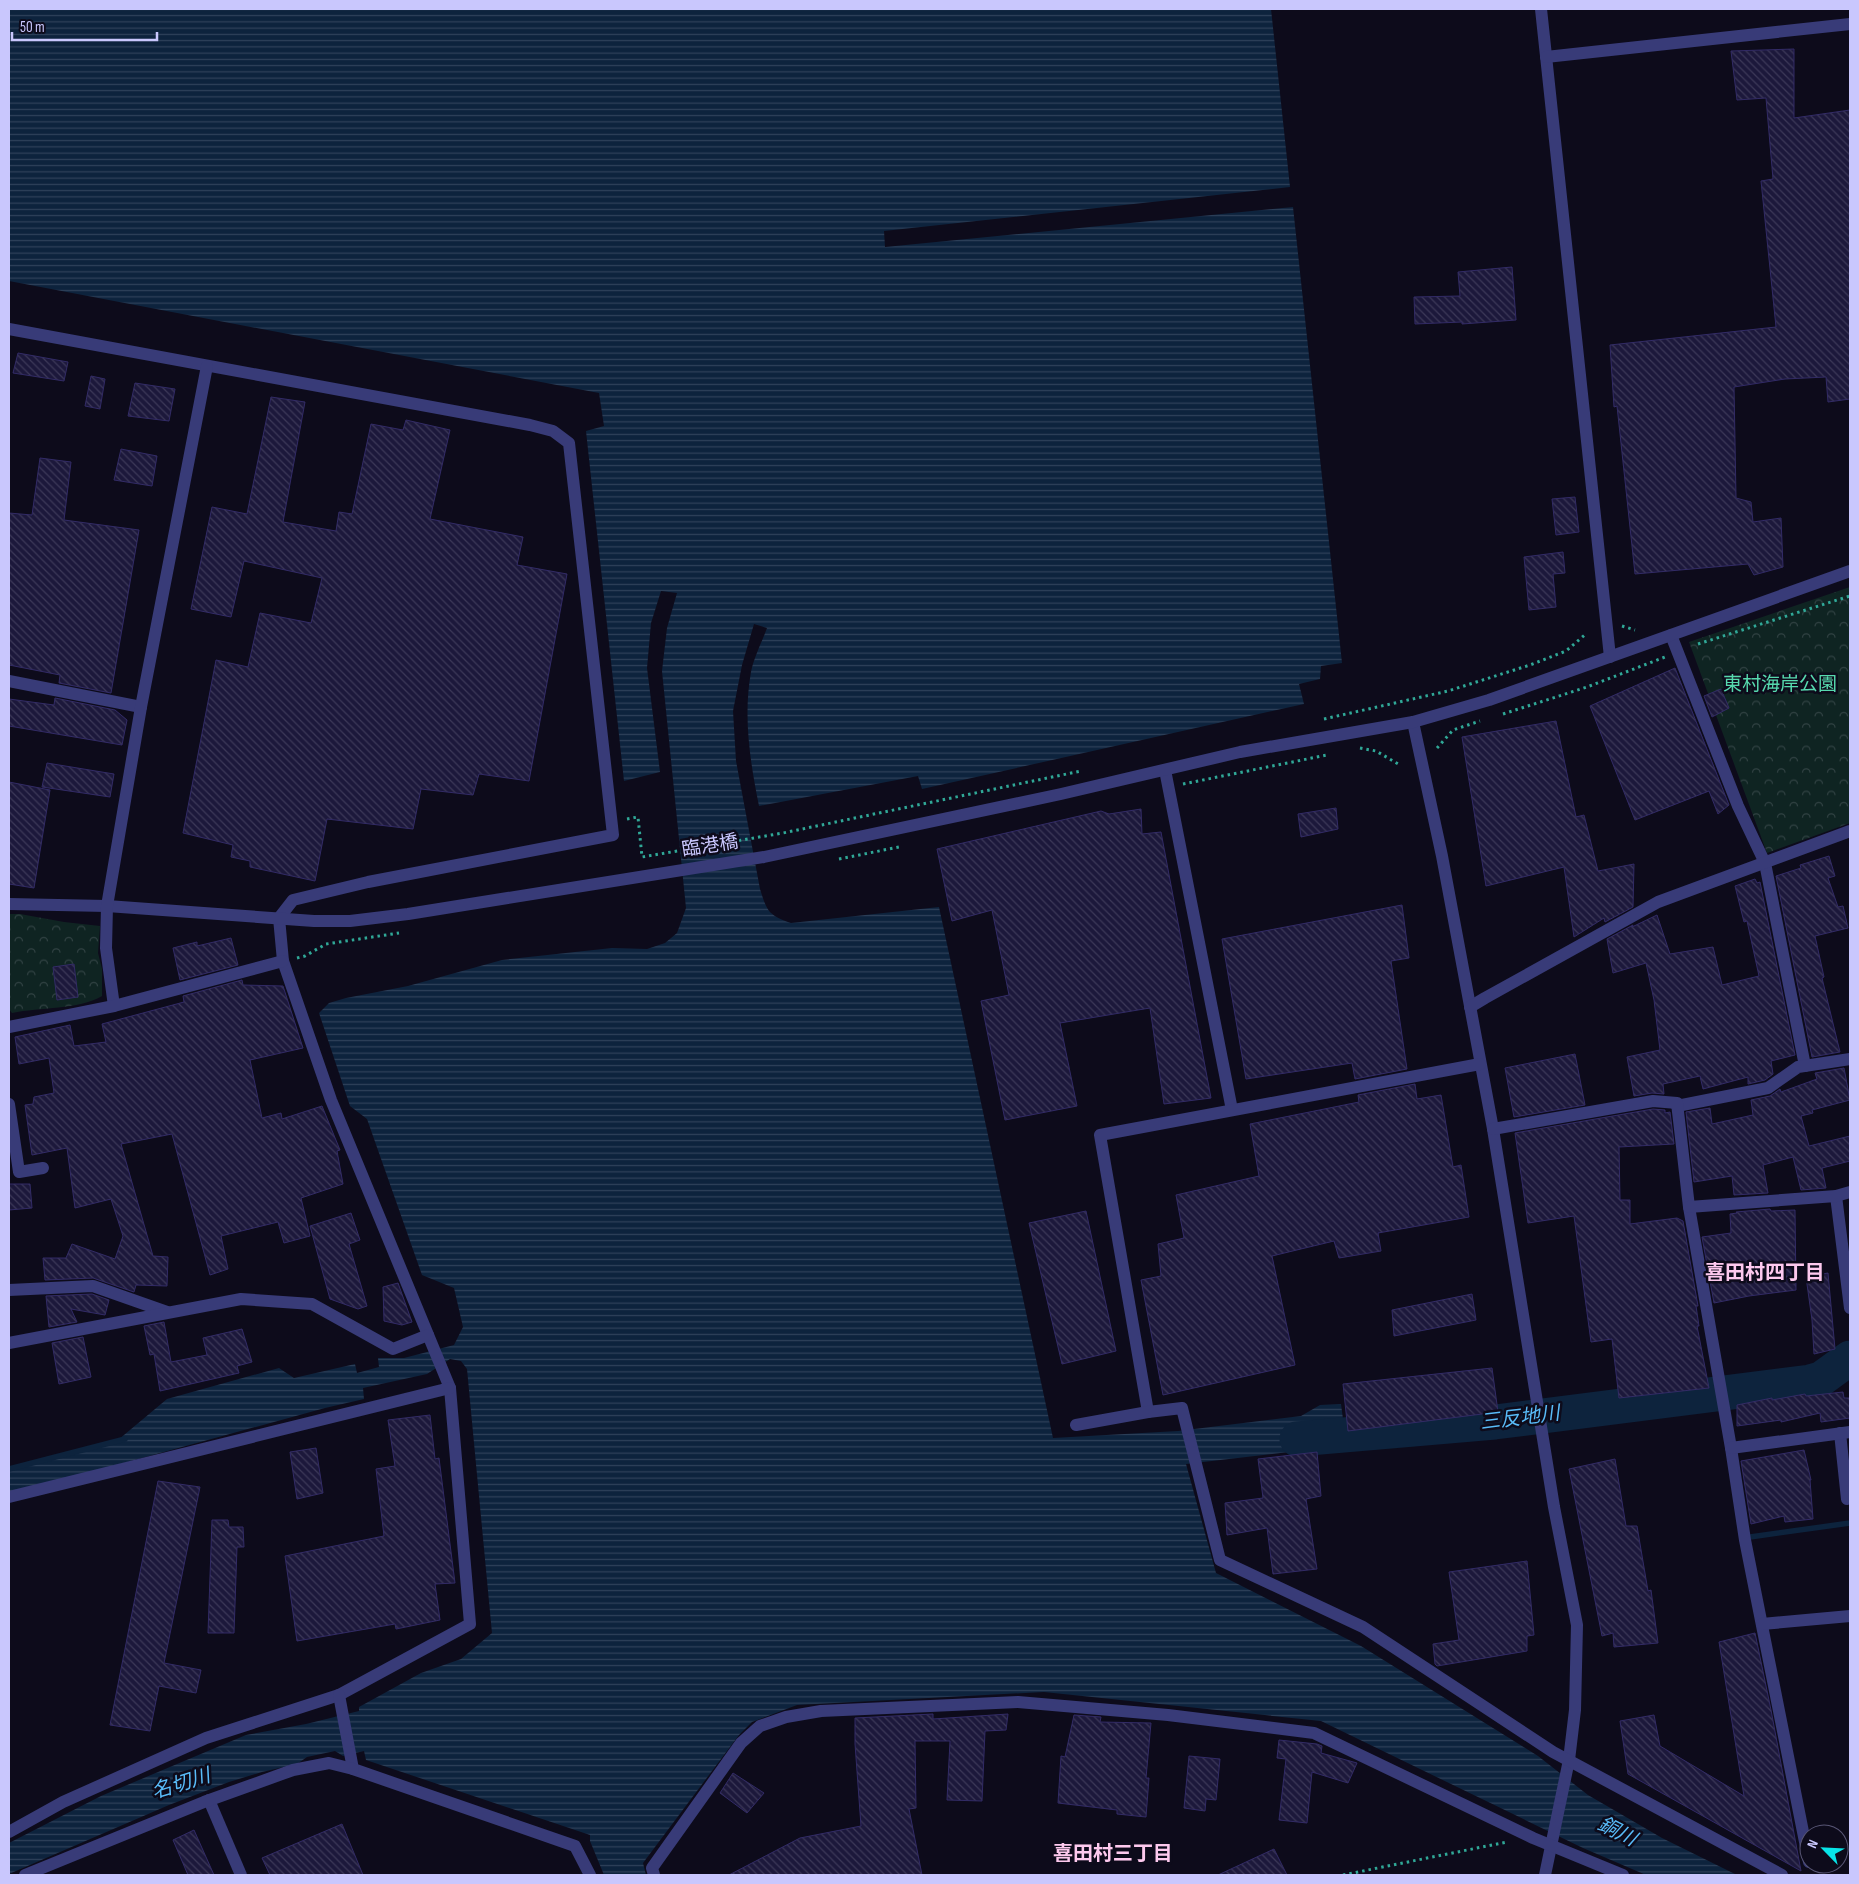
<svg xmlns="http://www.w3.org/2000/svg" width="1859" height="1884" viewBox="0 0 1859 1884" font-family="'Sofia Sans Condensed','Noto Sans JP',sans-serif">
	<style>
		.forest { fill: url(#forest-crowns) }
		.water { fill: url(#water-rules) }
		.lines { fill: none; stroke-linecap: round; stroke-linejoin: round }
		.stream { stroke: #0d233d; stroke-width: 5.5 }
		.river { stroke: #0d233d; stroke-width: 35 }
		.building { fill: url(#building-back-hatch); stroke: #322b66 }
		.path { stroke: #30a897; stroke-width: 3; stroke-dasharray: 2.5 4; stroke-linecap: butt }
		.minor { stroke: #383b78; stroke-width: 12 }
		.labels { text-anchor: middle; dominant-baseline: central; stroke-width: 5; stroke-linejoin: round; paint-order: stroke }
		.park-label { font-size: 19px; fill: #57d9ae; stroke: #0d0b1b }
		.street-label { font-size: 19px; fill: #c9c7fd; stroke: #0d0b1b }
		.neighbourhood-label { font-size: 20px; font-weight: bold; fill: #fdc9ee; stroke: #0d0b1b }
		.water-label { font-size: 20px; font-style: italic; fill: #59bcf9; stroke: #0d0b1b }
	</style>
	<defs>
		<pattern id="forest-crowns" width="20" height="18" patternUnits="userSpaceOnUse" patternTransform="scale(1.25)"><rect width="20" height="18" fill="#0f2422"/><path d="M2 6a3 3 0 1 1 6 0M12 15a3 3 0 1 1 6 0" fill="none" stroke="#314243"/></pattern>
		<pattern id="water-rules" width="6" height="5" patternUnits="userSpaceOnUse" patternTransform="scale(1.25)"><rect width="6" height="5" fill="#0d233d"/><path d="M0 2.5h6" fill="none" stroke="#2f415a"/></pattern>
		<pattern id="building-back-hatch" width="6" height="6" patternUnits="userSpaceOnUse" patternTransform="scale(1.25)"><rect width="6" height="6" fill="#1c183b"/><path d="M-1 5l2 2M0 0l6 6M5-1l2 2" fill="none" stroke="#3c3858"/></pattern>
	</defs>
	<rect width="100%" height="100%" fill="#0d0b1b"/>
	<g class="forest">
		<path d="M1850 587V823L1767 853 1689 642Z"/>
		<path d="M9 914H20L64 922 100 926 98 953 102 969V996C78 1010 40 1007 12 1013L9 1009Z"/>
	</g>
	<path class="water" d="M9 9H1271L1290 187 884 231 885 247 1293 207 1342 663 1321 666 1320 679 1299 684 1304 704 922 789 918 776 759 806C750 761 743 717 751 672 754 657 762 642 767 628L754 624 742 665 733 711 736 761 760 889C767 911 768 915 791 923L939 907 1053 1438 1178 1431 1301 1416 1320 1405 1341 1404 1346 1442 1341 1446 1186 1464 1216 1573 1361 1646 1538 1756 1588 1795 1662 1838 1737 1875H1646L1583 1848 1321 1721 1044 1692 797 1705 752 1722 739 1735 643 1863 646 1875H604L590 1841V1835L366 1760 364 1751 343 1756 335 1751 307 1757 297 1764 262 1772 229 1782 169 1805 9 1874V1843L101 1796 246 1735 306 1724 359 1711V1707L421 1673 461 1659 492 1633 467 1369 461 1361 450 1359 427 1374 363 1388 364 1399 325 1408 69 1478 9 1492V1469L118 1440 167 1399 279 1368 294 1378 355 1364 357 1373 379 1367 378 1358H404L454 1345 463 1327 454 1288 422 1275 367 1119 350 1106 319 1013 329 1003 346 998 408 986 502 960 612 948 647 949 665 943 677 933 686 908 662 671 667 628 677 593 661 591 651 623 647 668 660 772 624 781 586 431 604 426 599 393 9 281Z"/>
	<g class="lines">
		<g class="stream">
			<path d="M9 1469 125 1439"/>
			<path d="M1750 1537 1850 1523"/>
		</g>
		<path class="river" d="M1297 1439 1495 1422 1810 1382 1821 1379 1850 1358"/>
	</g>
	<g class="building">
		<path d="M1794 49V118L1850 110V399L1828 402 1826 377 1785 379 1734 387 1736 498 1751 502 1753 522 1781 518 1783 567 1754 575 1748 564 1635 574 1617 406 1614 407 1610 345 1776 327 1761 181 1773 179 1766 98 1737 100 1731 51Z"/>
		<path d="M1512 267 1516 320 1462 324V322L1415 324 1414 297 1460 296 1458 272Z"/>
		<path d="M18 353 68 362 64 381 13 373Z"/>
		<path d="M91 376 105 379 100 409 85 406Z"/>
		<path d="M135 383 175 389 169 421 128 416Z"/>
		<path d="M271 397 305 402 283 522 336 531 339 512 352 514 371 424 403 430 406 420 450 430 430 519 523 537 517 565 567 574 529 781 479 774 473 795 421 789 413 829 327 819 315 881 250 867V861L231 857 233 845 183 833 216 660 248 667 260 613 311 623 322 578 244 561 231 617 191 609 212 507 247 514Z"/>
		<path d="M121 449 157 456 152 486 114 480Z"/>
		<path d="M40 458 71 462 64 520 139 530 111 693 59 683 60 675 9 665V513L32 515Z"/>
		<path d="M1575 497 1579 532 1556 535 1552 499Z"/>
		<path d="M1563 552 1565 573 1553 574 1556 607 1529 610 1524 557Z"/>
		<path d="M1675 668 1729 805 1718 814 1709 791 1635 820 1590 706Z"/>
		<path d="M1721 689 1729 708 1712 717 1704 696Z"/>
		<path d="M55 698 115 710 127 720 122 745 9 726V699L54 705Z"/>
		<path d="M1556 721 1576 817 1584 815 1598 871 1634 864 1633 907 1605 922 1604 918 1574 937 1564 867 1486 886 1462 737Z"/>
		<path d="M47 763 114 774 110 797 42 787Z"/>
		<path d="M9 782 50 790 34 888 9 884Z"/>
		<path d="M1336 808 1338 829 1301 837 1298 814Z"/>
		<path d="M1141 809 1142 834 1161 832 1211 1098 1164 1104 1150 1008 1060 1023 1077 1106 1005 1120 981 1001 1009 995 992 910 952 921 937 849 1101 811 1109 814Z"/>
		<path d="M1829 856 1835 876 1828 878 1838 907 1843 906 1848 928 1815 936 1824 977 1822 978 1840 1052 1812 1057 1776 876 1801 868 1800 865Z"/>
		<path d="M1755 879 1757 883 1760 882 1795 1055 1771 1061 1773 1074 1765 1080 1748 1084V1077L1703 1089 1700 1076 1663 1084 1664 1094 1652 1093 1634 1096 1627 1057 1660 1050 1654 1000 1646 963 1613 973 1607 939 1633 925 1632 927 1657 915 1670 954 1713 947 1722 985 1759 976 1747 921 1744 922 1735 886Z"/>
		<path d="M1402 905 1409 958 1391 961 1407 1069 1355 1079 1352 1063 1246 1079 1222 939Z"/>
		<path d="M231 938 238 965 180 980 173 948 197 942V946Z"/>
		<path d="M74 964 78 997 57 1000 53 967Z"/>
		<path d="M242 980 243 985 283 986 303 1048 250 1060 262 1118 281 1113 282 1119 322 1106 340 1150 337 1151 343 1184 301 1198 310 1236 284 1243 278 1222 221 1236 228 1269 210 1275 172 1134 121 1144 153 1256 168 1257 167 1286 136 1285 134 1292 93 1278 45 1280 43 1258H66L72 1244 115 1259 123 1236 111 1199 75 1208 67 1148 32 1155 25 1105 33 1104 34 1097 54 1093 49 1058 19 1064 15 1037 70 1025 74 1046 106 1042 102 1024 184 1002 183 996Z"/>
		<path d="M1575 1054 1585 1105 1514 1117 1505 1068Z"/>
		<path d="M1844 1068 1850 1100 1812 1110 1813 1113 1801 1116 1809 1146 1850 1136V1161L1822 1168 1826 1188 1801 1190 1793 1157 1763 1165 1768 1193 1734 1195 1732 1176 1694 1182 1686 1112 1710 1108 1712 1124 1753 1115 1751 1100 1770 1096 1780 1089 1781 1092 1817 1079 1815 1073Z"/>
		<path d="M1415 1084 1417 1099 1441 1095 1453 1167 1461 1165 1469 1217 1378 1233 1381 1251 1339 1258 1334 1241 1272 1256 1295 1365 1163 1395 1141 1280 1161 1276 1158 1244 1184 1238 1176 1195 1259 1176 1250 1124 1359 1102 1358 1095Z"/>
		<path d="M1653 1109 1665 1110V1113L1670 1112 1674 1144 1619 1147 1620 1200H1630V1224L1677 1218 1683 1221 1698 1306H1696L1699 1326H1697L1709 1388 1619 1398 1612 1339 1591 1342 1574 1216 1528 1223 1515 1133Z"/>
		<path d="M9 1184H30L32 1208 9 1210Z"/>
		<path d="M1770 1209 1771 1211 1795 1210 1796 1290 1749 1296 1714 1303 1702 1237 1731 1233 1730 1214 1737 1213 1736 1212Z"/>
		<path d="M1086 1211 1116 1351 1062 1364 1029 1223Z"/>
		<path d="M351 1213 360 1240 349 1244 367 1306 358 1309 330 1299 310 1226Z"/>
		<path d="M1828 1273 1835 1349 1814 1354 1812 1320 1806 1277Z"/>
		<path d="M398 1283 412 1322 402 1325 384 1321 383 1287Z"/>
		<path d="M92 1294 109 1300 105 1315 71 1309 77 1322 49 1327 46 1296Z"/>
		<path d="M1472 1294 1476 1320 1394 1336 1392 1310Z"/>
		<path d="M164 1322 171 1362 207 1355 203 1338 242 1329 252 1362 237 1366 239 1373 160 1391 154 1354 150 1355 144 1326Z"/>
		<path d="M83 1337 91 1377 59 1384 52 1343Z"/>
		<path d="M1492 1368 1498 1412 1348 1431 1343 1384Z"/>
		<path d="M1843 1392 1844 1398H1850V1418L1821 1422 1820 1413 1781 1422V1420L1737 1426V1405L1772 1398V1400L1805 1394 1806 1396Z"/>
		<path d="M430 1415 435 1459 439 1458 455 1583 435 1584 440 1620 396 1629 395 1624 297 1641 285 1556 384 1536 376 1469 395 1466 388 1420Z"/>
		<path d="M316 1448 323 1493 297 1499 290 1452Z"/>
		<path d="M1804 1450 1811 1480H1810L1813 1519 1785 1522 1784 1516 1751 1524 1741 1461Z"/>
		<path d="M1317 1452 1321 1496 1306 1499 1317 1569 1273 1574 1267 1528 1227 1535 1225 1503 1263 1498 1258 1459Z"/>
		<path d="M1615 1459 1626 1526H1637L1648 1591 1651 1590 1658 1643 1614 1647 1613 1633 1602 1636 1569 1469Z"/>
		<path d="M158 1481 200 1487 164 1663 201 1670 196 1693 159 1686 150 1731 110 1725Z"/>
		<path d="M212 1520H228L229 1527H243L244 1547H237L234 1633H208Z"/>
		<path d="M1527 1561 1534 1635 1527 1636V1651L1437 1666 1435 1664 1433 1644 1459 1640 1449 1572Z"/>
		<path d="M1755 1633 1771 1710 1801 1871 1628 1774 1620 1721 1654 1715 1660 1746 1744 1796 1719 1642Z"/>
		<path d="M933 1714V1719L1008 1714 1006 1730 985 1731 982 1801 947 1800 950 1741H915L916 1808 909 1809 922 1875H729L800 1838 861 1826 855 1744V1718Z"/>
		<path d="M1074 1715 1101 1717 1100 1722 1151 1723 1146 1778H1149L1146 1817 1117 1814V1810L1058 1803 1061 1756 1065 1757Z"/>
		<path d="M1279 1740 1317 1744 1322 1746 1321 1753 1357 1763 1348 1783 1312 1772 1307 1823 1279 1820 1286 1759 1277 1758Z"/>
		<path d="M1189 1756 1220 1759 1216 1800 1206 1799 1205 1811 1184 1808Z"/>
		<path d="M733 1773 764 1793 747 1813 720 1793Z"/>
		<path d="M342 1824 363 1875H270L262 1858Z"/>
		<path d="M194 1830 214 1875H188L173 1840Z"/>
		<path d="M1274 1849 1287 1875H1218Z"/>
	</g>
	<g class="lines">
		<g class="path">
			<path d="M1622 626 1635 630"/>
			<path d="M1698 644 1850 596"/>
			<path d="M1503 714 1587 687 1665 657"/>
			<path d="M1324 719 1448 691 1530 665 1566 651 1587 633"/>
			<path d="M1360 748 1376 751 1400 765"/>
			<path d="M1437 748 1453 730 1480 721"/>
			<path d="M1183 784 1327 755"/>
			<path d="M627 819 638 817 642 857 783 833 1081 771"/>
			<path d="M839 859 899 847"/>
			<path d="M297 958 305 956 326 944 399 933"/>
			<path d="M1343 1875 1507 1842"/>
		</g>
		<g class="minor">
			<path d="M1541 9 1610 657"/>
			<path d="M1546 57 1850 24"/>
			<path d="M9 329 530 425 553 431 569 443 613 835 368 882 293 900 279 918 283 961 331 1100 450 1388 470 1624 339 1695 206 1738 63 1802 9 1832"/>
			<path d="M1671 635 1738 806 1765 863 1805 1066"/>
			<path d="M9 681 141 707"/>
			<path d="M1413 722 1442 856 1493 1129 1554 1507 1577 1625 1575 1710 1569 1760 1545 1875"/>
			<path d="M1165 770 1232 1110"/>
			<path d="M9 904 107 906 314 921H350L408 914 764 857 1061 794 1240 752 1413 722 1489 700 1850 571"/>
			<path d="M114 1006 106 948 107 906 141 707 207 366"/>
			<path d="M1470 1007 1485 998 1658 902 1850 831"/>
			<path d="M9 1027 114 1006 283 961"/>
			<path d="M9 1104 19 1172 43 1168"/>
			<path d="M1677 1106 1768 1088 1798 1067 1850 1059"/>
			<path d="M1493 1129 1653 1101 1677 1103 1689 1207 1731 1448 1745 1540 1809 1862"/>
			<path d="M1836 1196 1850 1308"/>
			<path d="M1689 1207 1836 1196 1850 1192"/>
			<path d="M9 1290 93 1286 167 1312"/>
			<path d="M9 1343 241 1299 312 1304 393 1349 428 1335"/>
			<path d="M1148 1412 1100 1135 1480 1064"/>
			<path d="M1076 1425 1148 1412 1182 1408 1220 1560 1363 1627 1553 1752 1782 1875"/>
			<path d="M1840 1433 1847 1499"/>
			<path d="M1731 1448 1850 1432"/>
			<path d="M9 1497 450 1388"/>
			<path d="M1762 1624 1850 1616"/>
			<path d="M339 1695 353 1769 575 1846 590 1875"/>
			<path d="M209 1800 241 1875"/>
			<path d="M25 1875 204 1802 293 1770 329 1763 353 1769"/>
			<path d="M654 1875 652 1868 741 1743 760 1726 786 1717 821 1711 1018 1702 1168 1715 1314 1733 1533 1838 1623 1875"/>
		</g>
	</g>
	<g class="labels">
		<g class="park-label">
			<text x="1780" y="684">東村海岸公園</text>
		</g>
		<g class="street-label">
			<text transform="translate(710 846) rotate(-9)">臨港橋</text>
		</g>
		<g class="neighbourhood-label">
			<text x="1765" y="1273">喜田村四丁目</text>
			<text x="1113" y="1854">喜田村三丁目</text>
		</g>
		<g class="water-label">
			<text transform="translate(1520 1418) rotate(-7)">三反地川</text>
			<text transform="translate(181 1784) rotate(-17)">名切川</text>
			<text transform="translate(1617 1832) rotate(27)">銅川</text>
		</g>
	</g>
	<rect width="1859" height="1884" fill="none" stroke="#c9c7fd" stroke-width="20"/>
	<g transform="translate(1824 1849) rotate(294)"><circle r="24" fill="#0d0b1b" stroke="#585675"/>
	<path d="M0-4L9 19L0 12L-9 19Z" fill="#08e4e8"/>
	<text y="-8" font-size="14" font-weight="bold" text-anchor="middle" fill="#c9c7fd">N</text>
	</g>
	<path d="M12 32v8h145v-8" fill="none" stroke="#c9c7fd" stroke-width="2.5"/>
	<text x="20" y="32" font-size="15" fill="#c9c7fd" stroke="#0d0b1b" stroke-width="4" paint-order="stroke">50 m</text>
</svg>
